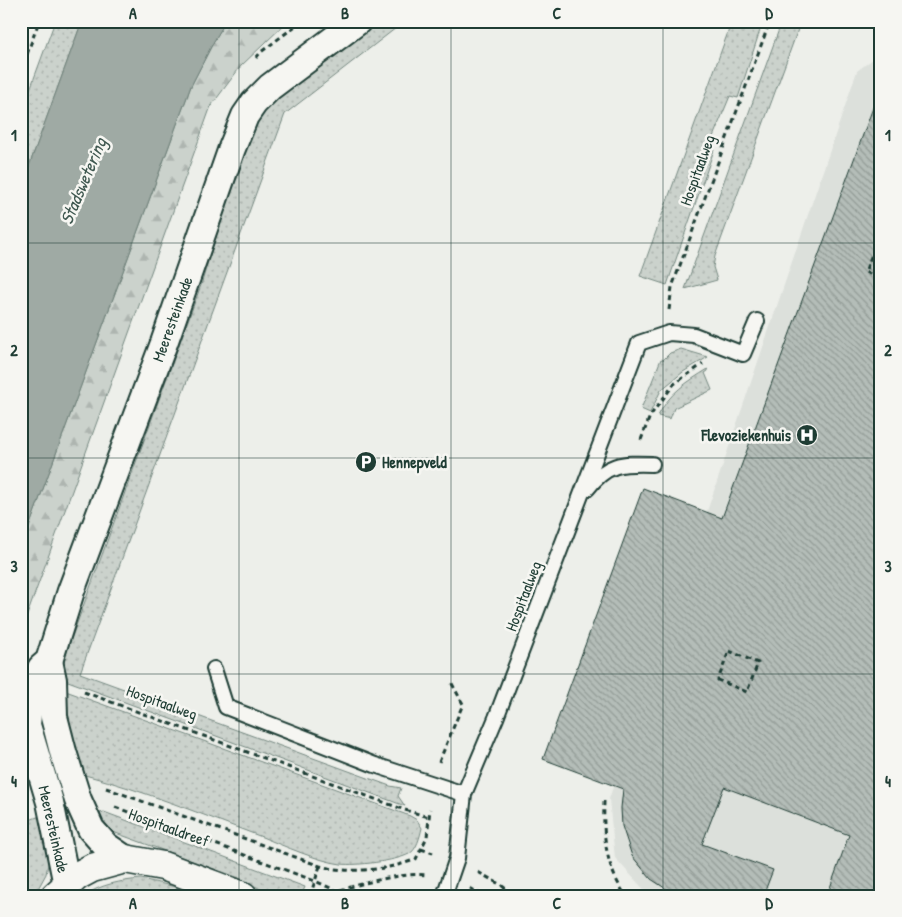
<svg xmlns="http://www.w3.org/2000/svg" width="902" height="917" viewBox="0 0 902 917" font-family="'Patrick Hand',sans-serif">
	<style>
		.built { fill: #dce0db }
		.grass { fill: url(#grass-dots); stroke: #758880 }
		.forest { fill: url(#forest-firs); stroke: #758880 }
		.water { fill: #9faaa4; stroke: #6c7e77 }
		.building { fill: url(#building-back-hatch); stroke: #1f3d34 }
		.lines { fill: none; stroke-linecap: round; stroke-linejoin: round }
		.lane-casing { stroke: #1f3d34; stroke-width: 18 }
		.street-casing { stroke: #1f3d34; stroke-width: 30 }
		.secondary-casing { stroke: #1f3d34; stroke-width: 31 }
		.path { stroke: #1f3d34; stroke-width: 3; stroke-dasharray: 5 4; stroke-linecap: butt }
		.lane { stroke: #f6f6f2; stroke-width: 14 }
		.street { stroke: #f6f6f2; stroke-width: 26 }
		.secondary { stroke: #f6f6f2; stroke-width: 28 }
		.grid { fill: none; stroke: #1f3d34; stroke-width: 1; stroke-opacity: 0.55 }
		.labels { text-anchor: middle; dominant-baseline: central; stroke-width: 5; stroke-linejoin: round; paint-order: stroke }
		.street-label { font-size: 16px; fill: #1f3d34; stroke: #f6f6f2 }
		.poi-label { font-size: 16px; font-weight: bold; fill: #1f3d34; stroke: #f6f6f2; text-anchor: end }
		.water-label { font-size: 18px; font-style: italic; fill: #3f5850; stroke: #f6f6f2 }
		.neatline { fill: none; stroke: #1f3d34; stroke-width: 2 }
		.grid-label { font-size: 16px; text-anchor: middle; font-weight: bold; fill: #1f3d34 }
	</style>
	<defs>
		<pattern id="grass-dots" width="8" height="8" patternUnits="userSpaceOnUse" patternTransform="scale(1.25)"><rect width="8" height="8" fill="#cbd2cc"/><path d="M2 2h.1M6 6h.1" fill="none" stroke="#aeb5b0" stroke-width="1.8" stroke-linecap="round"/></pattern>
		<pattern id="forest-firs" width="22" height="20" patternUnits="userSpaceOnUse" patternTransform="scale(1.25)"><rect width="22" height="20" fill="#cbd2cc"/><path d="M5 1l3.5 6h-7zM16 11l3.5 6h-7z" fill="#aeb5b0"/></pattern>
		<pattern id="building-back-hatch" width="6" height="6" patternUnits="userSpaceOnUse" patternTransform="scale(1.25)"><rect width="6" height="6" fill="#b4bdb8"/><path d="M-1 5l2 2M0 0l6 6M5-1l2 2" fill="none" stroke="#929b96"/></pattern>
	</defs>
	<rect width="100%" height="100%" fill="#edefea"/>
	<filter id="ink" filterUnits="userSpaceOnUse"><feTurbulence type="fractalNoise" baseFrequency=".02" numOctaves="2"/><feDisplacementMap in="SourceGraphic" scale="10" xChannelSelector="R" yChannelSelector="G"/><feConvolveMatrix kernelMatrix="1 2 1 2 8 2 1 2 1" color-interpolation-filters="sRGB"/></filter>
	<g filter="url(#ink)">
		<path class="built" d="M881 53V896H650L615 858 609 799 857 71Z"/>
		<g class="grass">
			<path d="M55 21H82L21 188V114Z"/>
			<path d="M376 21H405L285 114 80 673 390 786 401 788 398 796 405 806 68 681 63 675 64 663 69 645 201 285 241 152 259 115 281 94Z"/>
			<path d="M732 21H763L738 98 730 96 708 149 714 150 667 285 640 276Z"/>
			<path d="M782 21H801L715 256 713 267 717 280 685 289Z"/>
			<path d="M681 349 708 357 683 372 661 390 650 413 641 409 661 359 663 360 670 353Z"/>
			<path d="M708 369V371L705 373 712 390 674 408 670 419 658 416C669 393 687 382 708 369Z"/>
			<path d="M63 690 410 816 417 820 422 828C420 836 417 850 409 854 396 861 356 866 341 864 318 861 284 846 262 837 203 815 145 791 85 775 73 750 64 718 63 690Z"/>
			<path d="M104 812 305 887 301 896H274L239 878 113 832 102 820 100 813Z"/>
			<path d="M43 815 50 855 46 874 34 896H21V829L32 819Z"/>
			<path d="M141 879 176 887 198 896H83C102 884 120 881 141 879Z"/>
		</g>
		<path class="forest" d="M226 21H288L241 66 211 106 21 632V549L191 86 214 41Z"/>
		<path class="water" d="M82 21H226L214 41 191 86 21 549V188Z"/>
		<path class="building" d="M878 94 881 95V896H827L849 835 724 787 702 844 773 870 763 896H677L651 879 632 856 622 826 621 808 623 789 543 759 643 488 722 518Z"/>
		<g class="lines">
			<g class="lane-casing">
				<g id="lane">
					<path d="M587 489C607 463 621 463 652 464"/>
					<path d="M214 669 226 707 375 765 464 794"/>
					<path d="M444 896 457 858 464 794 496 718 639 343 669 333 694 335 743 354 757 321"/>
				</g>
			</g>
			<g class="street-casing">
				<g id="street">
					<path d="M49 661 53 680 54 717 63 752 78 800 91 829 106 846 125 859"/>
					<path d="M67 885 50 802 27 725 30 693 41 668 49 661 71 591 164 343 232 148 245 116 254 103 270 87 358 21"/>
				</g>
			</g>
			<g class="secondary-casing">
				<path id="secondary" d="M55 896 77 876 92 868 125 859 163 866 243 896"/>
			</g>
			<g class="path">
				<path d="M256 58 261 52 302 21"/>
				<path d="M21 71 39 21"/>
				<path d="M881 245 876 244 865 272 881 278"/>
				<path d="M669 310 672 287 770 21"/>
				<path d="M641 440 650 416 674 384 703 364"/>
				<path d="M729 651 758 663 747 692 718 680Z"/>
				<path d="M84 692 405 810 429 817"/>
				<path d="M439 762 463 704 450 680"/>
				<path d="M106 788 320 866C346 874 391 870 416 859L427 837 430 809"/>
				<path d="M604 801C603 836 605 866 626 896"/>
				<path d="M115 807 315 881 337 891"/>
				<path d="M421 849 433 853"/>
				<path d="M478 872 501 885 515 896"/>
				<path d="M470 888 483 896"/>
				<path d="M310 896 320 866"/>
				<path d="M334 896 337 891C361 884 401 872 427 875"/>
			</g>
			<use href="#lane" class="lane"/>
			<use href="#street" class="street"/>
			<use href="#secondary" class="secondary"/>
		</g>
	</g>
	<path class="grid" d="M239 21V896M451 21V896M663 21V896M21 243H881M21 458H881M21 674H881"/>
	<defs>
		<g id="hospital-disc" transform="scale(1.125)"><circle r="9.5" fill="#1f3d34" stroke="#f6f6f2"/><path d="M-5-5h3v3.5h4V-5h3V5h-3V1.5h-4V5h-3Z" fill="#fff"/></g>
		<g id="parking-disc" transform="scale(1.125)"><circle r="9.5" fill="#1f3d34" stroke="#f6f6f2"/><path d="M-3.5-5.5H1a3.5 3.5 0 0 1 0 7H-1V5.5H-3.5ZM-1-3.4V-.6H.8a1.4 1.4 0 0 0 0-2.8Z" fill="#fff"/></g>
	</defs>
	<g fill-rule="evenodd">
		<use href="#hospital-disc" x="807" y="435"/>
		<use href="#parking-disc" x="366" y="462"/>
	</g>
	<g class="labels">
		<g class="street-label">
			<text transform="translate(697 170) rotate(-70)">Hospitaalweg</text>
			<text transform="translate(172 319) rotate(-70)">Meeresteinkade</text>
			<text transform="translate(523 596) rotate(-69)">Hospitaalweg</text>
			<text transform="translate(162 702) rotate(20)">Hospitaalweg</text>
			<text transform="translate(169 827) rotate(20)">Hospitaaldreef</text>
			<text transform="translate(54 829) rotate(77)">Meeresteinkade</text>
		</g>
		<g class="poi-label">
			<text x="791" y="435">Flevoziekenhuis</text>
			<text x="382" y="462" text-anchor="start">Hennepveld</text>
		</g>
		<g class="water-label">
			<text transform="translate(83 181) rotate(-67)">Stadswetering</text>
		</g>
	</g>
	<rect width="902" height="917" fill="none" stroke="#f6f6f2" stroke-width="55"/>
	<rect x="28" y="28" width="846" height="862" class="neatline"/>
	<g class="grid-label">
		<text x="133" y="19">A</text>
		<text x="345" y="19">B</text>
		<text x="557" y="19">C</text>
		<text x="769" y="19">D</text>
		<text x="14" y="141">1</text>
		<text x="888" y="141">1</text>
		<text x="14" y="356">2</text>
		<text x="888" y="356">2</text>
		<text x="14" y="572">3</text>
		<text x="888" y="572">3</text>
		<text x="14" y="787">4</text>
		<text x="888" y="787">4</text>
		<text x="133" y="909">A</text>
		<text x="345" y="909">B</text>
		<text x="557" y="909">C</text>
		<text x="769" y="909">D</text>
	</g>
</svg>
